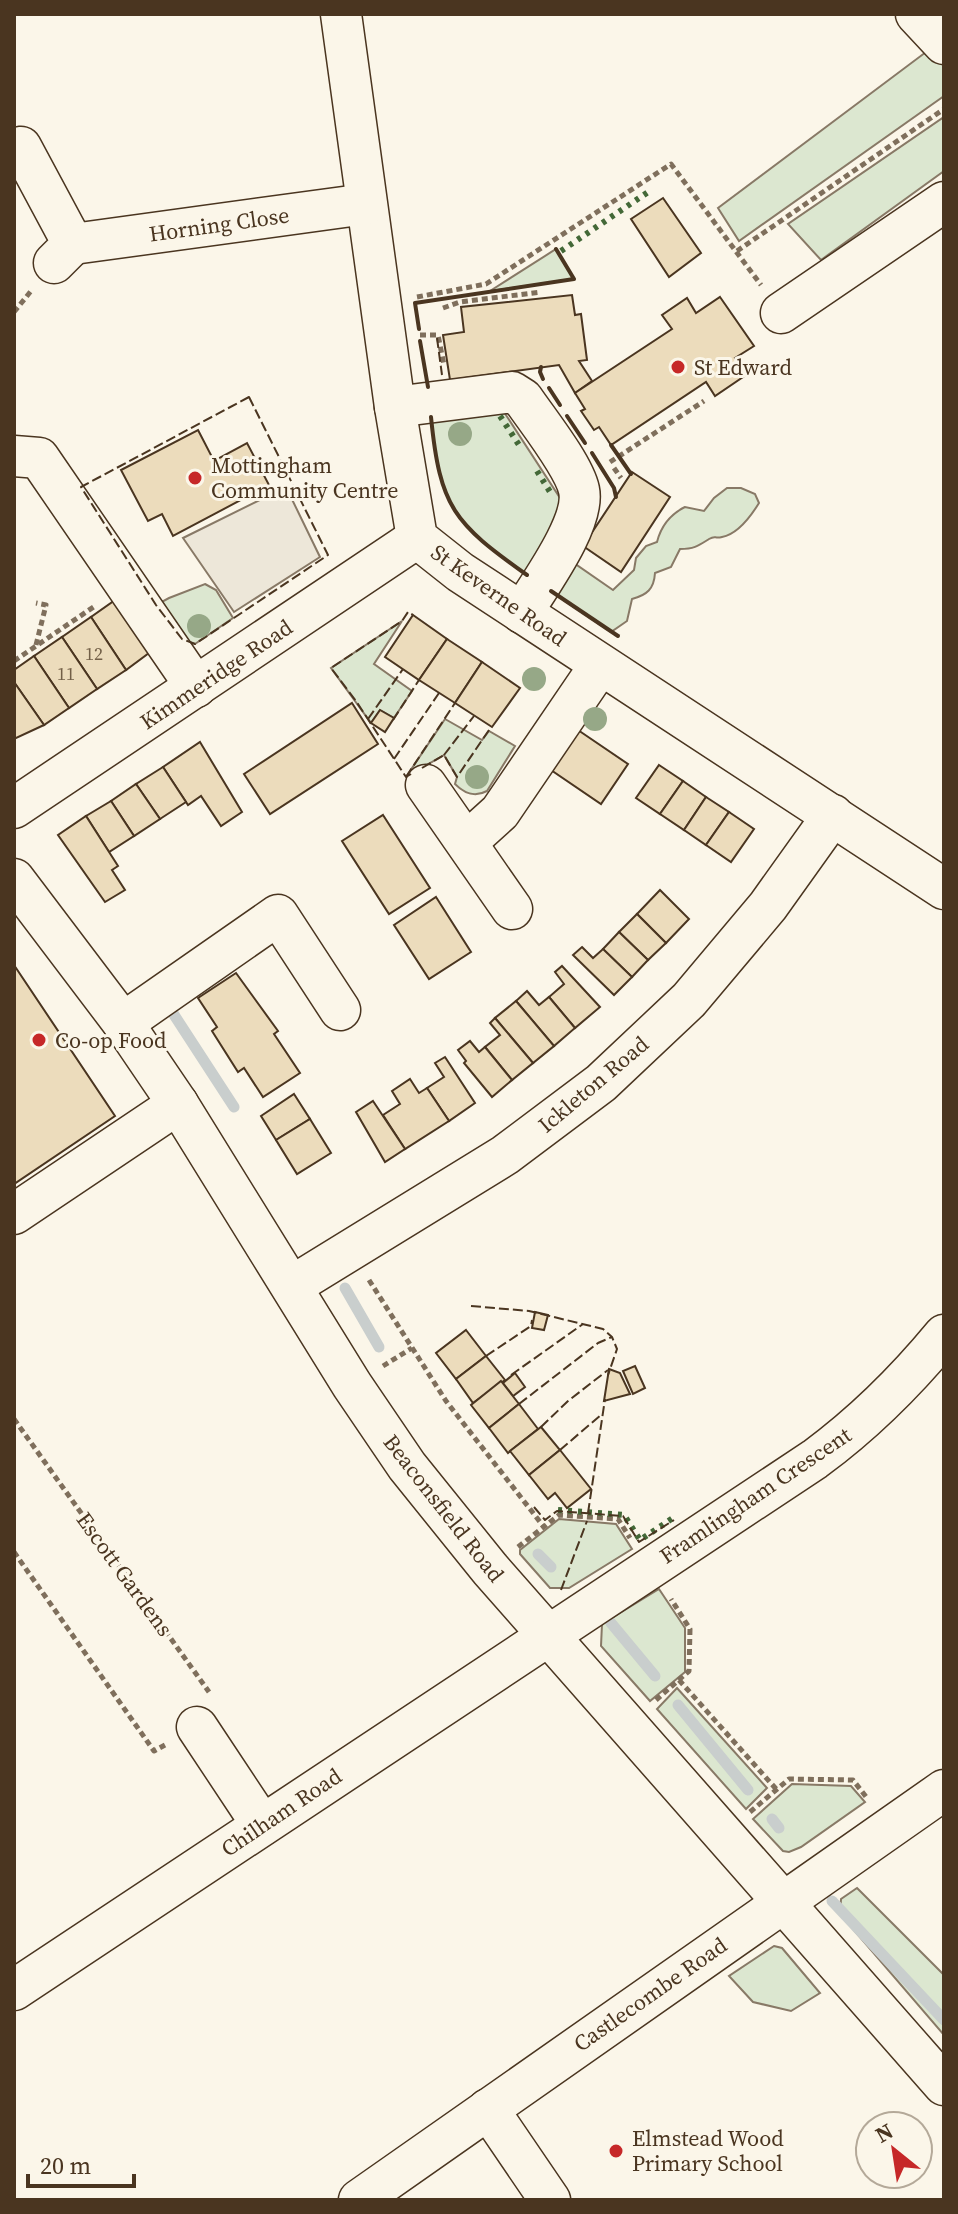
<svg xmlns="http://www.w3.org/2000/svg" width="958" height="2214" viewBox="0 0 958 2214" font-family="'Source Serif 4',serif">
	<style>
		.green { fill: #dce7d0; stroke: #887966; stroke-width: 2 }
		.parking { fill: #ede7d9; stroke: #887966; stroke-width: 2 }
		.lines { fill: none; stroke-linecap: round; stroke-linejoin: round }
		.stream { stroke: #c9cecd; stroke-width: 11 }
		.building { fill: #ecdcbc; stroke: #4a3520; stroke-width: 2 }
		.minor-casing { stroke: #4a3520; stroke-width: 43 }
		.path { stroke: #7f6f5c; stroke-width: 5; stroke-dasharray: 6 4; stroke-linecap: butt }
		.minor { stroke: #fbf6e9; stroke-width: 40 }
		.hedge { stroke: #436837; stroke-width: 6; stroke-dasharray: 4 6; stroke-linecap: butt }
		.fence { stroke: #4a3520; stroke-width: 2; stroke-dasharray: 10 4; stroke-linecap: butt }
		.wall { stroke: #4a3520; stroke-width: 4 }
		.tree { fill: #96a887 }
		.poi-dot { fill: #c62828; stroke: #fbf6e9; stroke-width: 3 }
		.labels { text-anchor: middle; dominant-baseline: central; stroke-width: 6; stroke-linejoin: round; paint-order: stroke }
		.number-label { font-size: 18px; fill: #725f47 }
		.street-label { font-size: 22px; fill: #4a3520; stroke: #fbf6e9 }
		.poi-label { font-size: 22px; fill: #4a3520; stroke: #fbf6e9; text-anchor: start }
	</style>
	<rect width="100%" height="100%" fill="#fbf6e9"/>
	<g class="green">
		<path d="M930 49 944 65V96L739 241 718 208Z"/>
		<path d="M944 117V171L821 260 788 224Z"/>
		<path d="M556 249 574 279 490 291Z"/>
		<path d="M504 412 560 498 557 516 530 577C455 523 440 511 431 416Z"/>
		<path d="M727 488H741L755 494 759 503C751 516 738 534 722 537 714 539 716 535 709 539 698 546 694 549 680 549L671 567 655 573C654 589 647 595 632 599L627 621 611 632 547 589 568 559 613 590 634 570 636 558 646 546 657 542C661 526 671 514 685 507L704 511 714 498Z"/>
		<path d="M205 584 216 590 233 618 195 644 182 639 156 605 169 598Z"/>
		<path d="M402 621 374 664 412 691 394 718 380 710 371 723 331 668Z"/>
		<path d="M445 719 482 740 489 731 515 746 487 791C474 798 464 793 455 784L457 777 444 755 406 777Z"/>
		<path d="M559 1519 616 1524 632 1549 569 1588H550L520 1554V1550Z"/>
		<path d="M659 1589 685 1628V1672L650 1701 601 1646 602 1624Z"/>
		<path d="M677 1688 767 1788 746 1809 657 1709Z"/>
		<path d="M792 1784 851 1786 865 1802 801 1847 789 1852 783 1851 753 1819Z"/>
		<path d="M857 1888 944 1975V2035L840 1914 841 1899Z"/>
		<path d="M774 1946 782 1948 820 1993 791 2011 753 2002 729 1976Z"/>
	</g>
	<path class="parking" d="M286 487 320 557 234 612 183 538Z"/>
	<g class="lines">
		<g class="stream">
			<path d="M167 1004 234 1107"/>
			<path d="M345 1288 379 1347"/>
			<path d="M538 1554 551 1567"/>
			<path d="M611 1623 655 1676"/>
			<path d="M678 1705 748 1790"/>
			<path d="M772 1819 779 1828"/>
			<path d="M832 1901 944 2020"/>
		</g>
	</g>
	<g class="building">
		<path d="M663 198 701 253 669 277 631 219Z"/>
		<path d="M572 295 575 315 581 314 587 360 579 361 592 381 575 393 559 365 450 380 443 335 464 332 461 307Z"/>
		<path d="M720 297 754 346 735 358 746 375 715 396 706 382 611 445 599 427 594 430 581 411 585 409 575 393 672 329 662 315 687 298 696 313Z"/>
		<path d="M198 430 214 461 247 443 269 485 173 536 162 514 148 521 121 470Z"/>
		<path d="M632 472 670 497 621 572 583 546Z"/>
		<path d="M118 598 153 650 126 670 91 617Z"/>
		<path d="M413 615 447 639 419 680 385 657Z"/>
		<path d="M91 617 126 670 97 689 62 637Z"/>
		<path d="M62 637 97 689 69 708 34 656Z"/>
		<path d="M447 639 482 662 455 703 419 680Z"/>
		<path d="M34 656 69 708 44 725 14 682V670Z"/>
		<path d="M482 662 520 688 492 727 455 703Z"/>
		<path d="M14 682 44 725 14 739Z"/>
		<path d="M352 703 378 744 270 814 244 774Z"/>
		<path d="M380 710 394 718 385 732 371 723Z"/>
		<path d="M575 728 628 764 601 804 548 768Z"/>
		<path d="M200 742 242 812 221 826 201 796 188 805 163 767Z"/>
		<path d="M659 765 683 781 660 814 636 798Z"/>
		<path d="M163 767 186 802 160 819 136 784Z"/>
		<path d="M683 781 706 797 684 830 660 814Z"/>
		<path d="M136 784 160 819 134 836 111 801Z"/>
		<path d="M706 797 729 812 706 845 684 830Z"/>
		<path d="M111 801 134 836 109 852 86 816Z"/>
		<path d="M729 812 754 829 731 862 706 845Z"/>
		<path d="M383 815 430 888 389 914 342 841Z"/>
		<path d="M86 816 118 866 112 870 125 890 105 902 58 835Z"/>
		<path d="M660 890 689 919 666 943 637 914Z"/>
		<path d="M436 897 471 952 429 979 394 925Z"/>
		<path d="M637 914 666 943 648 960 619 932Z"/>
		<path d="M619 932 648 960 632 977 603 949Z"/>
		<path d="M582 947 593 958 603 949 632 977 614 995 573 955Z"/>
		<path d="M14 965 115 1116 14 1184Z"/>
		<path d="M562 966 600 1007 575 1028 549 997 564 984 555 972Z"/>
		<path d="M236 973 278 1031 274 1034 300 1073 263 1097 244 1068 238 1072 212 1031 217 1027 198 998Z"/>
		<path d="M527 991 539 1005 549 997 575 1028 554 1046 516 1001Z"/>
		<path d="M516 1001 554 1046 533 1063 495 1018Z"/>
		<path d="M495 1018 533 1063 512 1080 485 1047 500 1035 490 1023Z"/>
		<path d="M470 1041 479 1052 485 1047 512 1080 492 1097 464 1063 466 1061 458 1050Z"/>
		<path d="M445 1057 475 1103 449 1121 427 1088 444 1077 435 1063Z"/>
		<path d="M410 1079 419 1093 427 1088 449 1121 405 1149 383 1115 400 1104 392 1091Z"/>
		<path d="M294 1094 310 1119 276 1140 261 1116Z"/>
		<path d="M373 1101 405 1149 385 1162 356 1112Z"/>
		<path d="M310 1119 331 1153 297 1174 276 1140Z"/>
		<path d="M535 1312 548 1315 544 1330 532 1328Z"/>
		<path d="M466 1330 486 1356 456 1379 436 1353Z"/>
		<path d="M486 1356 505 1380 473 1403 456 1379Z"/>
		<path d="M635 1366 645 1388 633 1394 623 1371Z"/>
		<path d="M609 1369 620 1373 630 1394 604 1401Z"/>
		<path d="M515 1373 525 1387 513 1396 503 1383Z"/>
		<path d="M501 1381 519 1404 489 1428 471 1405Z"/>
		<path d="M519 1404 538 1429 508 1453 489 1428Z"/>
		<path d="M541 1427 560 1450 529 1475 510 1451Z"/>
		<path d="M560 1450 591 1489 567 1508 555 1493 548 1499 529 1475Z"/>
	</g>
	<g class="lines">
		<g class="minor-casing">
			<g id="minor">
				<path d="M341 14 395 407 417 538 460 572 944 889"/>
				<path d="M916 14 944 44"/>
				<path d="M21 147 73 244 54 263"/>
				<path d="M73 244 366 204"/>
				<path d="M781 313 944 202"/>
				<path d="M395 407 512 392 523 399C538 421 574 466 579 490 586 522 539 585 522 613"/>
				<path d="M14 456 39 458 196 687"/>
				<path d="M426 785 512 909"/>
				<path d="M14 808 417 538"/>
				<path d="M468 841 500 812 600 665"/>
				<path d="M14 879 123 1023 178 1104 352 1385 407 1466 490 1569 944 2085"/>
				<path d="M123 1023 278 915 340 1010"/>
				<path d="M14 1214 178 1104"/>
				<path d="M292 1286 505 1155 601 1083 689 1000 768 906 833 815"/>
				<path d="M197 1727 262 1825"/>
				<path d="M14 1990 815 1459C864 1423 906 1381 944 1335"/>
				<path d="M488 2109 550 2200"/>
				<path d="M359 2200 944 1790"/>
			</g>
		</g>
		<g class="path">
			<path d="M737 251 944 109"/>
			<path d="M417 297 486 284 671 164 761 285"/>
			<path d="M443 308 460 302 541 292"/>
			<path d="M14 312 31 291"/>
			<path d="M420 335H438L444 365"/>
			<path d="M610 462 704 401"/>
			<path d="M614 468 621 478"/>
			<path d="M36 645 46 605 36 603"/>
			<path d="M14 661 95 606"/>
			<path d="M369 1280 446 1401 544 1527"/>
			<path d="M383 1366 412 1348"/>
			<path d="M14 1419 209 1692"/>
			<path d="M518 1547 559 1515 618 1519 630 1538"/>
			<path d="M14 1552 154 1751 165 1745"/>
			<path d="M679 1680 777 1790"/>
			<path d="M656 1700 689 1671 690 1629 671 1599"/>
			<path d="M750 1812 789 1779 853 1780 867 1798"/>
		</g>
		<use href="#minor" class="minor"/>
		<g class="hedge">
			<path d="M561 251 651 190"/>
			<path d="M500 416 521 448"/>
			<path d="M537 471 552 495"/>
			<path d="M558 1510 624 1515 640 1540 673 1518"/>
		</g>
		<g class="fence">
			<path d="M437 338 442 375"/>
			<path d="M249 397 328 555 195 644 182 639 156 605 81 487Z"/>
			<path d="M368 719 403 669"/>
			<path d="M393 720 419 680"/>
			<path d="M444 755 474 716"/>
			<path d="M394 759 439 693"/>
			<path d="M422 768 444 755 457 777 491 727"/>
			<path d="M411 774 406 777 356 701 331 668 402 621 408 612 413 615"/>
			<path d="M406 777 455 703"/>
			<path d="M471 1306 529 1311 603 1329 612 1337 617 1349 608 1375"/>
			<path d="M486 1356 531 1326 532 1320"/>
			<path d="M511 1375 583 1324"/>
			<path d="M519 1404 598 1343 612 1337"/>
			<path d="M541 1427 568 1401 608 1370"/>
			<path d="M560 1450 602 1414"/>
			<path d="M534 1507 545 1520 557 1511 623 1516 639 1542 674 1520"/>
			<path d="M588 1513 605 1399"/>
			<path d="M561 1590 587 1521"/>
		</g>
		<g class="wall">
			<path d="M419 329 415 303 574 279 556 249"/>
			<path d="M420 341 428 387"/>
			<path d="M541 367 540 372 543 379"/>
			<path d="M549 388 560 405"/>
			<path d="M567 416 585 443"/>
			<path d="M431 417C440 508 454 523 527 575"/>
			<path d="M611 445 631 474"/>
			<path d="M592 453 614 488 616 497"/>
			<path d="M551 591 618 636"/>
		</g>
	</g>
	<g class="tree">
		<circle cx="460" cy="434" r="12"/>
		<circle cx="199" cy="626" r="12"/>
		<circle cx="534" cy="679" r="12"/>
		<circle cx="595" cy="719" r="12"/>
		<circle cx="477" cy="777" r="12"/>
	</g>
	<g class="poi-dot">
		<circle cx="678" cy="367" r="8"/>
		<circle cx="195" cy="478" r="8"/>
		<circle cx="39" cy="1040" r="8"/>
		<circle cx="616" cy="2151" r="8"/>
	</g>
	<g class="labels">
		<g class="number-label">
			<text x="94" y="653">12</text>
			<text x="66" y="673">11</text>
		</g>
		<g class="street-label">
			<text transform="translate(219 224) rotate(-8)">Horning Close</text>
			<text transform="translate(499 595) rotate(35)">St Keverne Road</text>
			<text transform="translate(216 674) rotate(-34)">Kimmeridge Road</text>
			<text transform="translate(593 1084) rotate(-40)">Ickleton Road</text>
			<text transform="translate(755 1495) rotate(-34)">Framlingham Crescent</text>
			<text transform="translate(444 1508) rotate(52)">Beaconsfield Road</text>
			<text transform="translate(125 1574) rotate(54)">Escott Gardens</text>
			<text transform="translate(281 1812) rotate(-34)">Chilham Road</text>
			<text transform="translate(650 1994) rotate(-35)">Castlecombe Road</text>
		</g>
		<g class="poi-label">
			<text x="694" y="367">St Edward</text>
			<text x="211" y="465">Mottingham<tspan x="211" dy="25">Community Centre</tspan></text>
			<text x="55" y="1040">Co-op Food</text>
			<text x="632" y="2138">Elmstead Wood<tspan x="632" dy="25">Primary School</tspan></text>
		</g>
	</g>
	<rect width="958" height="2214" fill="none" stroke="#4a3520" stroke-width="32"/>
	<g transform="translate(894 2150) rotate(330)"><circle r="38" fill="#fbf6e9" stroke="#b4a999" stroke-width="2"/>
	<path d="M0-6L14 30L0 20L-14 30Z" fill="#c62828"/>
	<text y="-12" font-size="22" font-weight="bold" text-anchor="middle" fill="#4a3520">N</text>
	</g>
	<path d="M28 2174v12h106v-12" fill="none" stroke="#4a3520" stroke-width="4"/>
	<text x="40" y="2174" font-size="24" fill="#4a3520" stroke="#fbf6e9" stroke-width="6" paint-order="stroke">20 m</text>
</svg>
